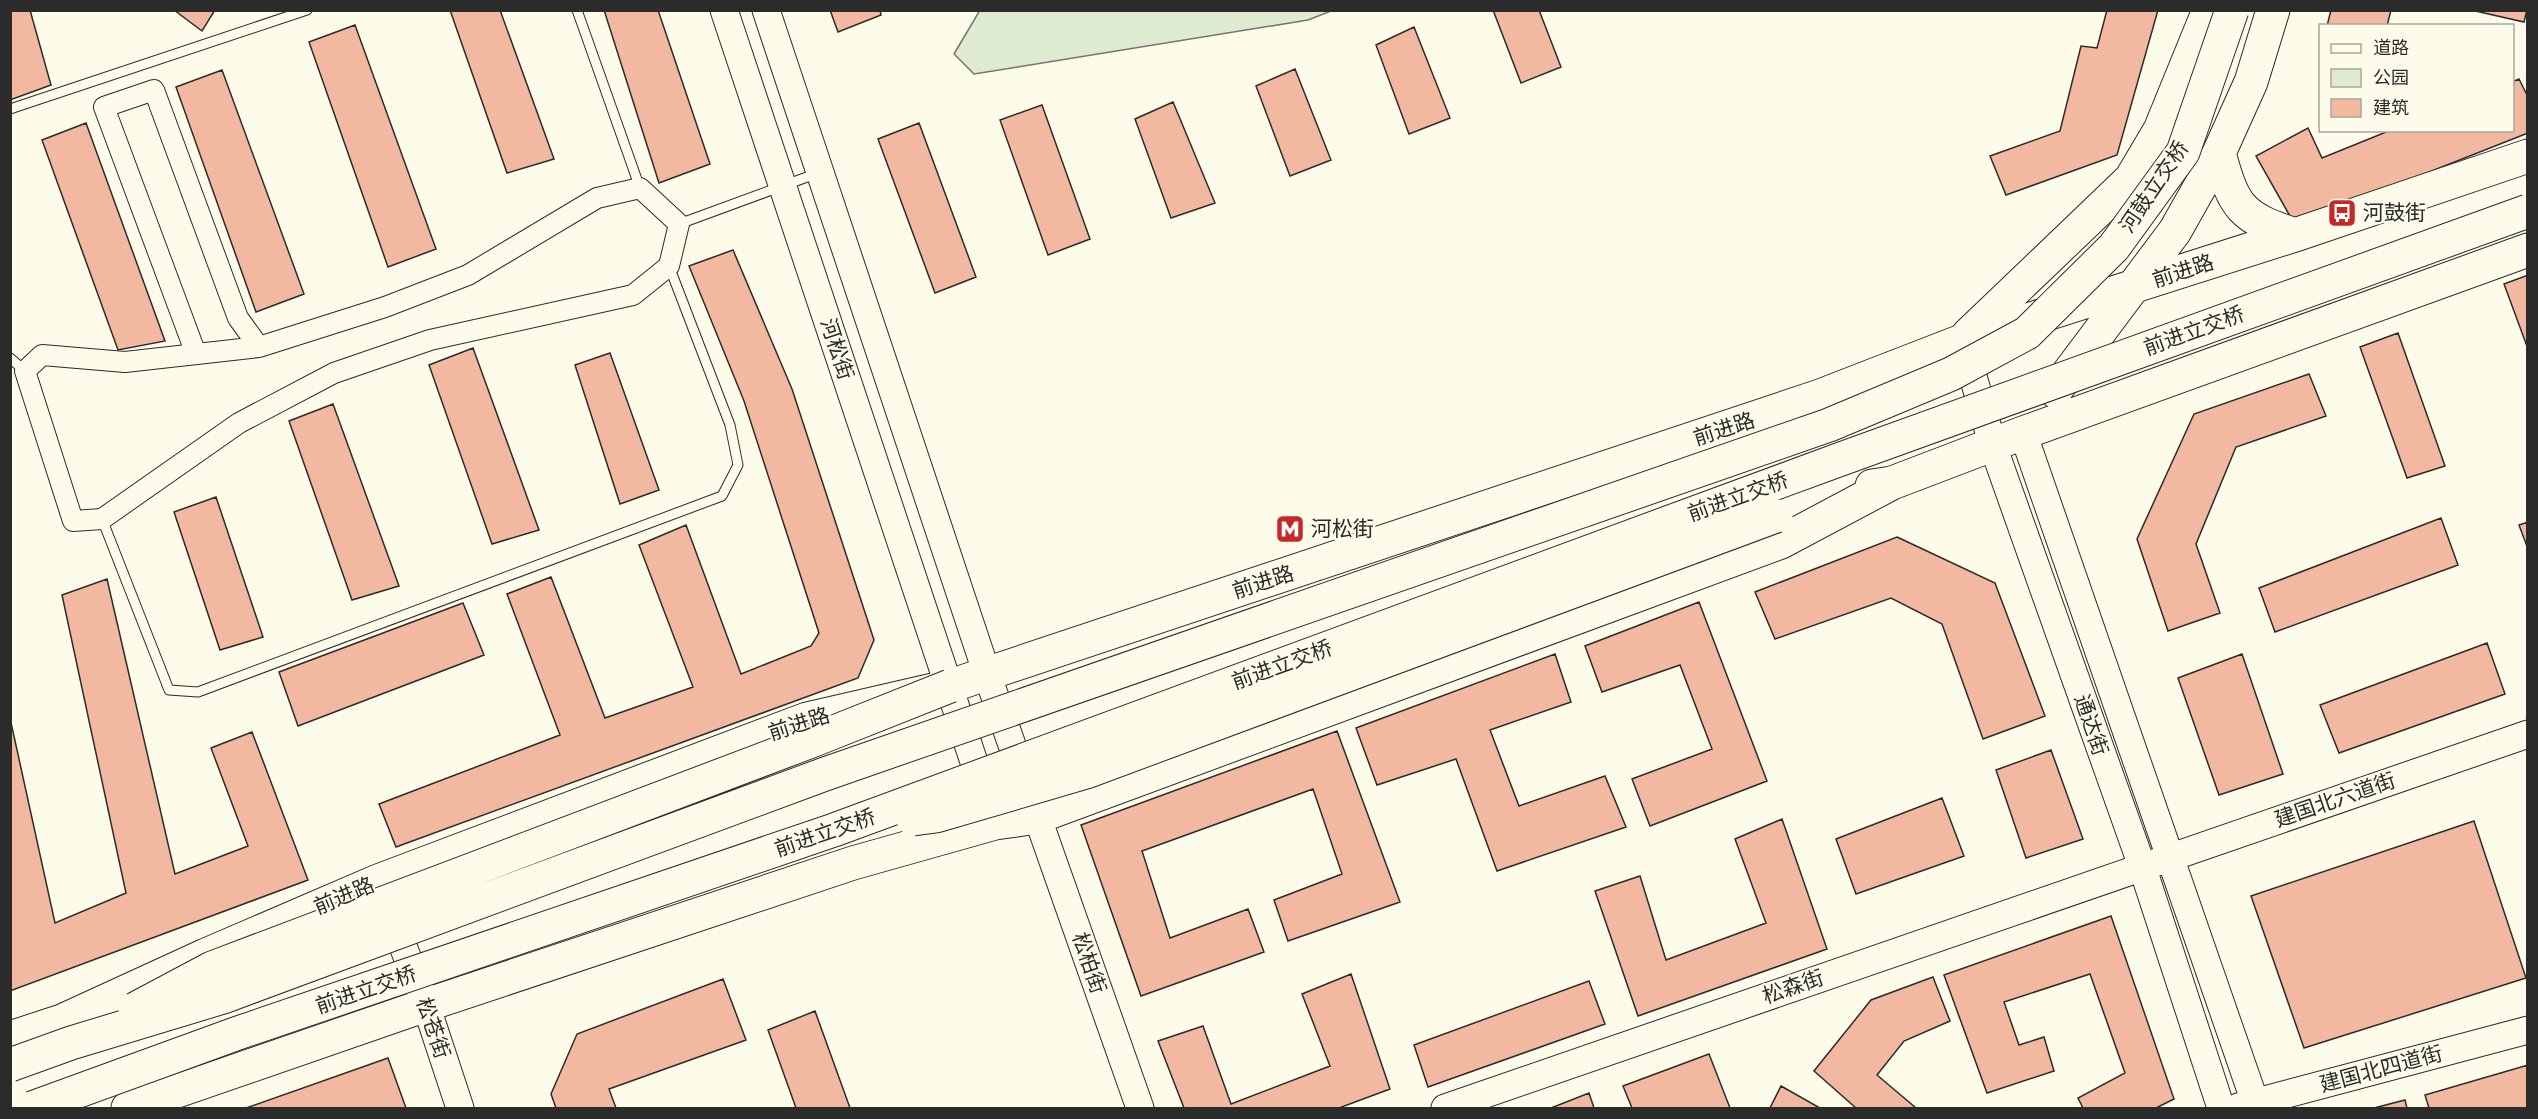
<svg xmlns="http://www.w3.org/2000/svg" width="2538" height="1119" font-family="Rubik,'Noto Sans SC',sans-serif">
<rect width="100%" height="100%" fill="#fdfbea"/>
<path fill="#deebd1" stroke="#74746e" stroke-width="1.5" d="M980,10h351v1l-23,9 -334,54 -20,-20z"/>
<path fill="#f2b8a0" stroke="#2b2b2b" stroke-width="1.5" d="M10,10h20l21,75 -41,15z
M174,10h41l-13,21z
M450,10h50l54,149 -47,14z
M604,10h54l52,154 -51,19z
M830,10h50l1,5 -43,17z
M1493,10h46l22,57 -40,16z
M2107,10h51l-41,145 -111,40 -16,-39 70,-25 21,-85 16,2z
M2331,10h60l-4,16h-60z
M2471,10h56l-3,12z
M355,25l81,224 -48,18 -79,-225z
M1414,27l36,91 -41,16 -33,-89z
M1295,69l36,91 -41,16 -34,-90z
M222,70l82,224 -48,18 -80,-225z
M2519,79l9,18v36l-233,92 -39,-69 52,-28 14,30 69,-28h121v-48z
M1173,102l42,101 -44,15 -36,-99z
M1042,105l48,134 -42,16 -48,-135z
M86,123l79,218 -47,9 -76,-210z
M919,123l57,154 -41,16 -57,-154z
M733,250l59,139 82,251 -16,38 -462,169 -17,-43 181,-69 -53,-141 44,-17 54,141 88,-31 -54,-142 47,-20 55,149 70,-28 8,-13 -75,-232 -55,-135z
M2528,275v74l-24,-65z
M2398,333l47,133 -38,12 -47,-131z
M473,348l66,182 -47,14 -63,-179z
M610,353l49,137 -39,14 -45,-139z
M2309,374l17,42 -90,31 -40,97 24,69 -52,18 -31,-92 57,-125z
M333,404l66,182 -47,14 -63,-179z
M216,497l47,140 -43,13 -46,-138z
M2441,518l17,47 -183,67 -16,-44z
M2528,522v27l-9,-24z
M1897,537l98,46 50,133 -62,23 -41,-115 -51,-26 -116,41 -20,-47z
M107,579l68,295 73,-28 -37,-98 41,-16 56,148 -298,111v-273l45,205 71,-30 -64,-298z
M1699,602l68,179 -117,45 -18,-47 80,-30 -32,-84 -78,27 -17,-46z
M463,603l21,52 -186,71 -19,-54z
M2487,643l18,51 -166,59 -19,-48z
M1555,654l16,48 -81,28 29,76 86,-30 21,51 -129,44 -41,-112 -79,26 -21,-57z
M2242,654l41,120 -64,21 -41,-117z
M1337,731l63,171 -112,39 -14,-41 68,-26 -29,-85 -171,62 28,87 78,-29 16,43 -123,44 -60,-171z
M2051,750l32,89 -57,19 -30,-88z
M1942,798l22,58 -108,38 -20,-55z
M1782,819l45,130 -189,67 -43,-125 45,-15 26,84 100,-37 -31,-84z
M2474,821l52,157 -222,70 -53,-152z
M2111,916l63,183 -18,9h-73l-5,-10 47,-25 -35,-99 -86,28 15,43 25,-8 10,34 -67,22 -43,-118z
M1351,974l39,115 -51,19h-155l-26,-67 45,-15 28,78 99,-38 -28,-72z
M1933,977l17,44 -46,20 -27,34 39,33h-60l-42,-37 57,-71z
M723,979l23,61 -137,49 7,19h-60l-5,-14 26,-60z
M1589,981l16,43 -177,63 -14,-42z
M815,1011l35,97h-54l-28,-78z
M1709,1054l21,54h-98l-9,-22z
M388,1058l18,50h-160z
M2528,1065v43h-99l-4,-13z
M1781,1086l39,22h-50z
M1589,1093l5,15h-43z
M2405,1100l2,8h-33z"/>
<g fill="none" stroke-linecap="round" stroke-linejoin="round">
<g stroke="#2b2b2b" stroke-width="11">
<path id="lane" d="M577,10l63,178
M10,109l297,-99
M679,224l139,-51
M10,358l15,13
M102,519l67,171 29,2 524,-196 16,-31 -8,-40 -61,-159"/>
</g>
<g stroke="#2b2b2b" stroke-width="22">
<path id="street" d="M640,188l39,36 -10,42 -36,29 -203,45 -96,33 -95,50 -137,96 -29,2 -48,-150 17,-16 83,7 134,-15 126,-40 83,-32 129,-77z
M196,354l-92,-247 50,-17 84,228 21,29"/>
</g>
<g stroke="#2b2b2b" stroke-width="29">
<path id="secondary" d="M724,10l261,785
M766,10l221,664 153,434
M1964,345l29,101 149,420 79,242
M2023,433l234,675
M390,913l36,92 34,103
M2238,1107l290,-77
M1445,1108l1083,-374"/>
</g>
<g stroke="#2b2b2b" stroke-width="35">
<path id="highway" d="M2219,153c15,55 22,64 76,82
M1968,335l163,-156 29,-49 49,-120
M2055,391l120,-160 44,-78 32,-71 22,-72
M1872,486l20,-3 131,-50 505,-183
M10,1038l52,-17 144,-66 172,-74 429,-162 143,-33 870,-290 142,-55 333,-106 233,-79
M128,1108l298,-103 427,-142 142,-40 42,-6 744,-275 111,-59"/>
</g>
<use href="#lane" stroke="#fdfbea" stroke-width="9"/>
<use href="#street" stroke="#fdfbea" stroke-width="20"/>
<use href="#secondary" stroke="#fdfbea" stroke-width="27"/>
<use href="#highway" stroke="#fdfbea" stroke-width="33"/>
<g stroke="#2b2b2b" stroke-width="35" stroke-linecap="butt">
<path id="highway-bridge" d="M913,819l23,-3 150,-44 690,-256
M135,1009l77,-41 602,-228 136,-54
M10,1065l61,-22 152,-46 602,-223 1004,-349 122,-51 76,-41 87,-86 69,-95 49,-142
M32,1108l206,-75 596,-203 1007,-371 687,-248"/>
</g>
<use href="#highway-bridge" stroke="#fdfbea" stroke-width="33"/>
</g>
<defs>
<g id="bus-square" transform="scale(1.5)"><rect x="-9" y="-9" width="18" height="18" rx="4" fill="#c62828" stroke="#fdfbea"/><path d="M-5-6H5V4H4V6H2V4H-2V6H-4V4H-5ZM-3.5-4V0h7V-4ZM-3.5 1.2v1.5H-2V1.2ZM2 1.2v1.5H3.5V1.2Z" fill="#fff"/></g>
<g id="metro-square" transform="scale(1.5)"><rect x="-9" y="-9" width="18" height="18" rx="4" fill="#c62828" stroke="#fdfbea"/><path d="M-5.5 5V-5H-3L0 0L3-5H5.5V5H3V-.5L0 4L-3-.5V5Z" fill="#fff"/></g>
</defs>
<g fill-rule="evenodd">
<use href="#bus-square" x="2342" y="213"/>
<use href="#metro-square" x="1290" y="529"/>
</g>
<g text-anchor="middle" stroke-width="4.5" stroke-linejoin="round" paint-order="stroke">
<g font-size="21" fill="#2b2b2b" stroke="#fdfbea">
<text transform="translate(2154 187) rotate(-56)" y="7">河鼓立交桥</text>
<text transform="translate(2183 271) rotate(-18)" y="7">前进路</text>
<text transform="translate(2194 331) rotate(-20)" y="7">前进立交桥</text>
<text transform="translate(837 349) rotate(72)" y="7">河松街</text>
<text transform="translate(1724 429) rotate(-18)" y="7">前进路</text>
<text transform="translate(1738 497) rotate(-20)" y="7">前进立交桥</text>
<text transform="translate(1263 582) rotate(-18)" y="7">前进路</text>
<text transform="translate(1282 665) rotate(-20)" y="7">前进立交桥</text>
<text transform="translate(799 724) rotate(-18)" y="7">前进路</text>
<text transform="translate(2091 725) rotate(71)" y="7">通达街</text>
<text transform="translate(2335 800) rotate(-19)" y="7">建国北六道街</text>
<text transform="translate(825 833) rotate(-19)" y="7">前进立交桥</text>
<text transform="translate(344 896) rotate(-23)" y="7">前进路</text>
<text transform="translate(1089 963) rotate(71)" y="7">松柏街</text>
<text transform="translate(1793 987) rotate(-19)" y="7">松森街</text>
<text transform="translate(366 990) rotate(-19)" y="7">前进立交桥</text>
<text transform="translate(433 1028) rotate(71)" y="7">松苍街</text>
<text transform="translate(2381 1069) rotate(-15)" y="7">建国北四道街</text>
</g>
<g font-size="21" fill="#2b2b2b" stroke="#fdfbea" text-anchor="start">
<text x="2363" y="220">河鼓街</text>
<text x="1311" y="536">河松街</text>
</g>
</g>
<rect width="2538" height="1119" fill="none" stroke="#2b2b2b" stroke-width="24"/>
<rect x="2319" y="24" width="195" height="108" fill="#fdfbea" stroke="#a9a89e" stroke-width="1.5"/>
<rect x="2331" y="44" width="30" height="9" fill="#fdfbea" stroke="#a9a89e" stroke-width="1.5"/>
<text x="2373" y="54" font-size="18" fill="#2b2b2b">道路</text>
<rect x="2331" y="69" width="30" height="18" fill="#deebd1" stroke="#a9a89e" stroke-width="1.5"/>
<text x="2373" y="84" font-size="18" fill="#2b2b2b">公园</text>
<rect x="2331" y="99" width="30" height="18" fill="#f2b8a0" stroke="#a9a89e" stroke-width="1.5"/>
<text x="2373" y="114" font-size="18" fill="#2b2b2b">建筑</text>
</svg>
